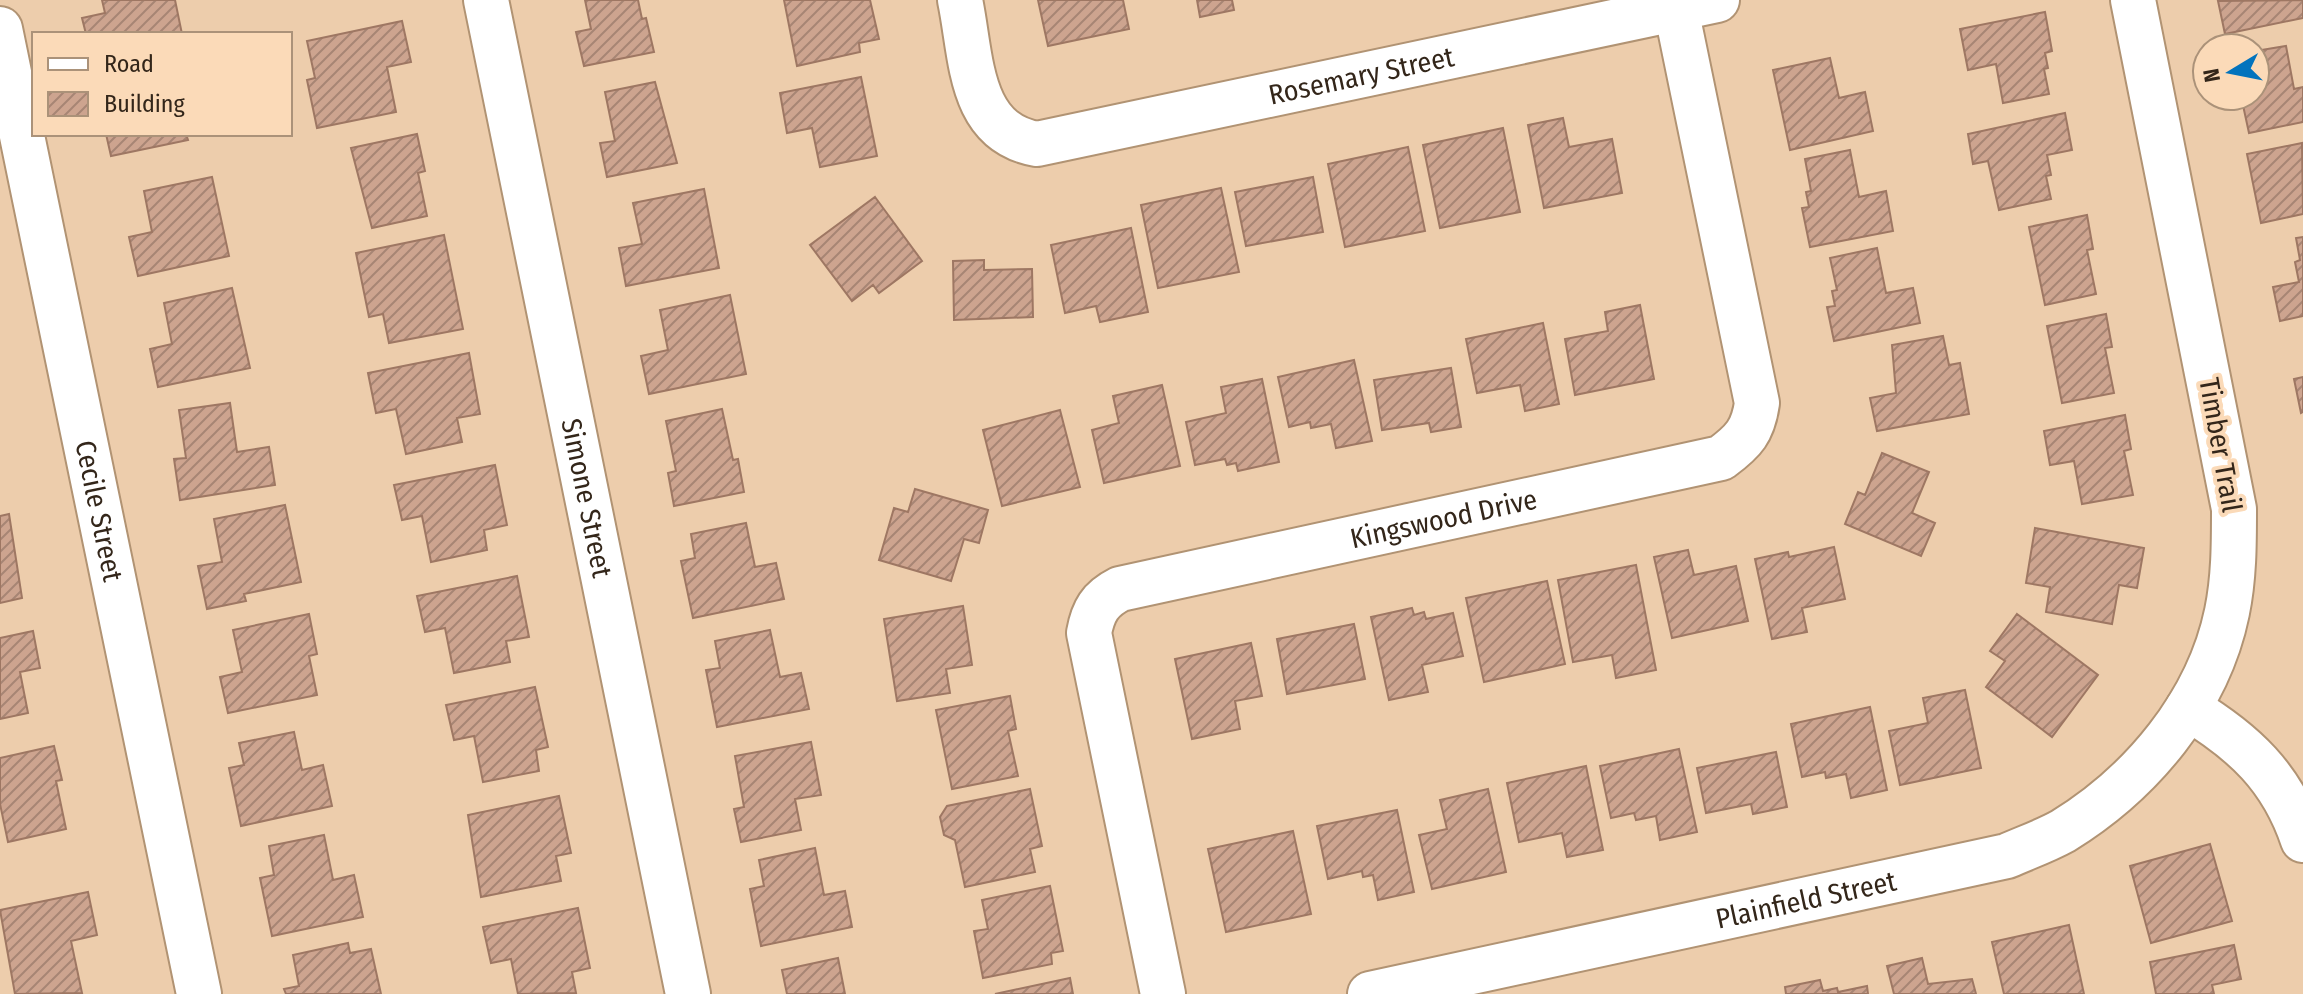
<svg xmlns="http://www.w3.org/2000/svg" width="2303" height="994" font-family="'Fira Sans Condensed',sans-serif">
<defs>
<pattern id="building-hatch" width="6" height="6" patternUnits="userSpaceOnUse" patternTransform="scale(2)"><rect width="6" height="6" fill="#cda48f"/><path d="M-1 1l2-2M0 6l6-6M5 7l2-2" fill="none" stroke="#a78574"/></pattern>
</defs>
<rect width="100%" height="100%" fill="#edcdac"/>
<path fill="url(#building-hatch)" stroke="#9e7763" stroke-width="2" d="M102,0h73l7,34h-96l-4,-16 23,-5z
M585,0h53l4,19 4,-1 8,34 -70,14 -8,-34 15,-3z
M784,0h86l9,39 -20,4 1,9 -63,14z
M1038,0h85l6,29 -81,17z
M1197,0h35l2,10 -34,7z
M2303,0v18l-78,16 -7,-33z
M2045,12l7,39 -7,2 3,15 -4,1 5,25 -46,9 -7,-39 -28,6 -8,-41z
M402,21l9,41 -24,5 9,45 -79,16 -10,-48 8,-2 -8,-37z
M2286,46l8,43 9,-2v35l-54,11 -8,-37h14v-45z
M1830,58l9,40 26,-6 8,39 -83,19 -17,-80z
M861,77l16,79 -57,11 -8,-39 -25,5 -7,-40z
M655,82l22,81 -70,14 -7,-34 15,-2 -10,-49z
M2065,113l7,37 -25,5 4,20 -5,1 5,23 -52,11 -11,-49 -15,3 -5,-30z
M1563,118l6,29 43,-8 10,54 -78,15 -16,-83z
M1503,128l17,84 -80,16 -17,-83z
M106,134h80l2,6 -77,16z
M417,134l8,37 -7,2 9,43 -55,12 -21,-80z
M2302,143l1,71 -42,9 -14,-69z
M1408,147l17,84 -80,16 -17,-83z
M1850,150l9,47 27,-6 7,40 -83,16 -8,-39 7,-1 -3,-15 5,-1 -6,-32z
M212,177l17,79 -91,20 -9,-39 23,-5 -8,-41z
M1313,177l10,55 -77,14 -11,-54z
M1221,188l18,84 -81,16 -17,-83z
M704,189l15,79 -93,18 -7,-38 23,-4 -9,-41z
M875,197l47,64 -43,32 -6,-8 -21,16 -42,-56z
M2087,215l6,34 -6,1 9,44 -51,11 -16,-78z
M1131,228l17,84 -48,10 -4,-16 -31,7 -14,-68z
M444,235l19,94 -74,14 -6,-29 -14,3 -13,-64z
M2303,237v79l-23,5 -7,-34 26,-5 -4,-20 5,-2 -4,-22z
M1877,248l9,45 27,-5 7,35 -86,18 -7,-34 8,-1 -3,-15 5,-1 -7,-32z
M984,260v10l48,-1 1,48 -79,3 -1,-59z
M232,288l18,80 -92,19 -8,-38 22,-5 -8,-41z
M730,295l16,79 -97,20 -8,-38 27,-6 -8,-40z
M1640,305l14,74 -79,16 -10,-56 43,-8 -3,-19z
M2106,314l6,33 -7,1 9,45 -52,10 -15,-77z
M1543,323l16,81 -34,7 -5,-26 -43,8 -11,-54z
M1943,336l6,29 11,-2 9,51 -92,17 -7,-33 26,-5 -4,-48z
M469,353l11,61 -23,4 5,24 -56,12 -10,-45 -20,4 -8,-40z
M1354,360l18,81 -36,7 -5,-24 -20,4 -1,-6 -21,5 -11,-50z
M1451,368l10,59 -30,5 -2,-9 -47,7 -8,-50z
M2303,377v35l-2,1 -7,-34z
M1262,379l17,83 -41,9 -2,-8 -9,2 -2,-6 -30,6 -9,-43 40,-9 -5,-26z
M1162,385l18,81 -76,17 -12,-53 27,-7 -6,-27z
M230,403l7,49 32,-5 6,38 -95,15 -6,-41 12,-1 -7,-48z
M722,409l11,51 5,-1 6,33 -70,14 -6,-33 8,-2 -10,-50z
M1060,410l20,77 -78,19 -19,-76z
M2125,415l6,34 -7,2 9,44 -51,9 -8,-43 -24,4 -6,-34z
M1882,453l47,19 -17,41 23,10 -14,33 -76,-32 13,-32 7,3z
M495,465l12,60 -23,5 3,20 -56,12 -9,-46 -20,4 -8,-35z
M915,489l73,21 -9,33 -15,-4 -13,42 -72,-21 15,-52 14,4z
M285,505l16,77 -57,12 2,7 -39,8 -9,-43 24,-4 -8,-43z
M9,514l13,84 -22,5v-87z
M746,523l9,44 21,-4 8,36 -91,19 -12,-57 14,-3 -4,-24z
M2035,528l109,20 -7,40 -18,-3 -7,39 -66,-12 4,-25 -24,-4z
M1834,547l11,52 -43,9 5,24 -35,7 -17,-80 33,-7 1,5z
M1688,550l6,25 42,-9 12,55 -76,17 -18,-81z
M1636,565l20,105 -40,8 -4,-23 -39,7 -15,-82z
M517,576l12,61 -23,4 4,21 -56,11 -9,-45 -20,4 -8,-36z
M1547,581l18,83 -81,18 -18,-84z
M963,606l9,59 -26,4 4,24 -53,8 -13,-82z
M1412,608l2,7 10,-3 2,7 27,-6 10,43 -41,9 6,27 -39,8 -18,-83z
M309,614l8,40 -8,2 8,39 -89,18 -8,-36 22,-5 -9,-42z
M2017,614l81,61 -46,62 -66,-50 19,-26 -15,-10z
M1354,624l11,55 -78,15 -10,-55z
M770,630l10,47 21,-4 8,36 -92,18 -11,-57 14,-2 -5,-27z
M33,631l7,37 -20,4 8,41 -28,6v-81z
M1251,643l11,53 -27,5 5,28 -48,10 -17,-80z
M535,687l13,60 -12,3 3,21 -56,11 -9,-46 -20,4 -8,-35z
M1965,690l16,78 -81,17 -11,-54 39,-8 -5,-25z
M1010,696l6,33 -8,2 10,45 -66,13 -16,-79z
M1870,707l17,83 -36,8 -5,-24 -20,4 -1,-6 -23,5 -11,-53z
M294,732l8,38 21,-5 9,41 -91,20 -12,-58 15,-3 -5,-22z
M811,742l10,53 -26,4 6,31 -60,12 -7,-33 10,-2 -9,-51z
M54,746l8,34 -6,1 10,48 -58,13 -8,-38v-46z
M1679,749l18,83 -37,8 -4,-24 -20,4 -2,-7 -23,5 -11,-52z
M1776,752l11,55 -34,7 -2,-10 -45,9 -9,-45z
M1586,766l17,84 -36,7 -5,-24 -43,9 -12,-59z
M1030,789l12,57 -12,3 5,23 -70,15 -10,-47 -11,-5 -4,-18 7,-11z
M1488,789l18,83 -74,17 -13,-54 28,-6 -7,-29z
M559,796l12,57 -15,3 5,25 -80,16 -13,-82z
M1397,810l17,82 -36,8 -5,-25 -10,2 -1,-6 -34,8 -11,-53z
M1293,831l18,83 -85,18 -18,-83z
M324,835l9,45 21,-5 9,42 -91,19 -12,-58 14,-3 -5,-29z
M2210,844l22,77 -81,22 -21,-77z
M815,848l9,47 21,-4 7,36 -91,19 -11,-57 14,-3 -5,-26z
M1050,886l13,65 -12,2 1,11 -69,14 -9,-47 14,-2 -6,-29z
M88,892l9,43 -26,6 11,52 -67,1 -15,-84z
M578,908l12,60 -18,4 4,21 -58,1 -7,-35 -20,4 -8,-36z
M2069,925l15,69h-80l-12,-52z
M348,943l2,10 21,-4 10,45h-95l-2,-5 15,-3 -6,-31z
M2234,945l7,34 -29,6 2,9h-58l-6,-32z
M838,958l7,36h-58l-5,-24z
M1922,958l6,26 44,-5 4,15h-82l-7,-28z
M1070,978l3,16h-78z
M1820,980l3,11 14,-3 1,4 29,-6 1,8h-82l-1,-7z"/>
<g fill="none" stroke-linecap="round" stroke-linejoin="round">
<g stroke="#b19373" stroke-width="48">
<g id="minor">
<path id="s1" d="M486,0l202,994"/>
<path id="s2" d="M960,0c12,57 8,132 77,144l680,-144"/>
<path id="s3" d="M0,29l199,965"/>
<path d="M2188,708c56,34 94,69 115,132"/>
<path id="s4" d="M1163,994l-74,-361c4,-22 11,-34 31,-44l601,-131c23,-17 32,-27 36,-55l-81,-394"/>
<path id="s5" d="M1370,994l637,-138c18,-8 38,-15 56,-25 78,-48 145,-127 164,-219 7,-34 7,-68 7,-103l-101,-509"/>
</g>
</g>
<use href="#minor" stroke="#fff" stroke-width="44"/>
</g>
<g text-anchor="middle" stroke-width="8" stroke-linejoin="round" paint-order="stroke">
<g font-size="28" fill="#33261a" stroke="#fbdab8">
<text dy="10" stroke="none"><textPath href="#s2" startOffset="508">Rosemary Street</textPath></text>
<text transform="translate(2221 445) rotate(80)" y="10">Timber Trail</text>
<text dy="10" stroke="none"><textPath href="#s1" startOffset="508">Simone Street</textPath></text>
<text dy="10" stroke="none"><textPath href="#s3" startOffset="492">Cecile Street</textPath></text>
<text dy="10" stroke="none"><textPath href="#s4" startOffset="756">Kingswood Drive</textPath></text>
<text dy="10" stroke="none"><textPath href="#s5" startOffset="446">Plainfield Street</textPath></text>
</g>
</g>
<rect x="32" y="32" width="260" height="104" fill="#fbdab8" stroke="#ab9279" stroke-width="2"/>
<rect x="48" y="58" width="40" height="12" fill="#ffffff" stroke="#ab9279" stroke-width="2"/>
<text x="104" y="72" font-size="24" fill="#33261a">Road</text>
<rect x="48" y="92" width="40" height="24" fill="url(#building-hatch)" stroke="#ab9279" stroke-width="2"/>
<text x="104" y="112" font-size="24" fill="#33261a">Building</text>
<g transform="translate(2231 72) rotate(260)"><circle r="38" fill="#fbdab8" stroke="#ab9279" stroke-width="2"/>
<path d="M0-6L14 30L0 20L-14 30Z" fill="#0273bd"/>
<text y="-12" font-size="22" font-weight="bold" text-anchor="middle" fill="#33261a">N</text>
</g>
</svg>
